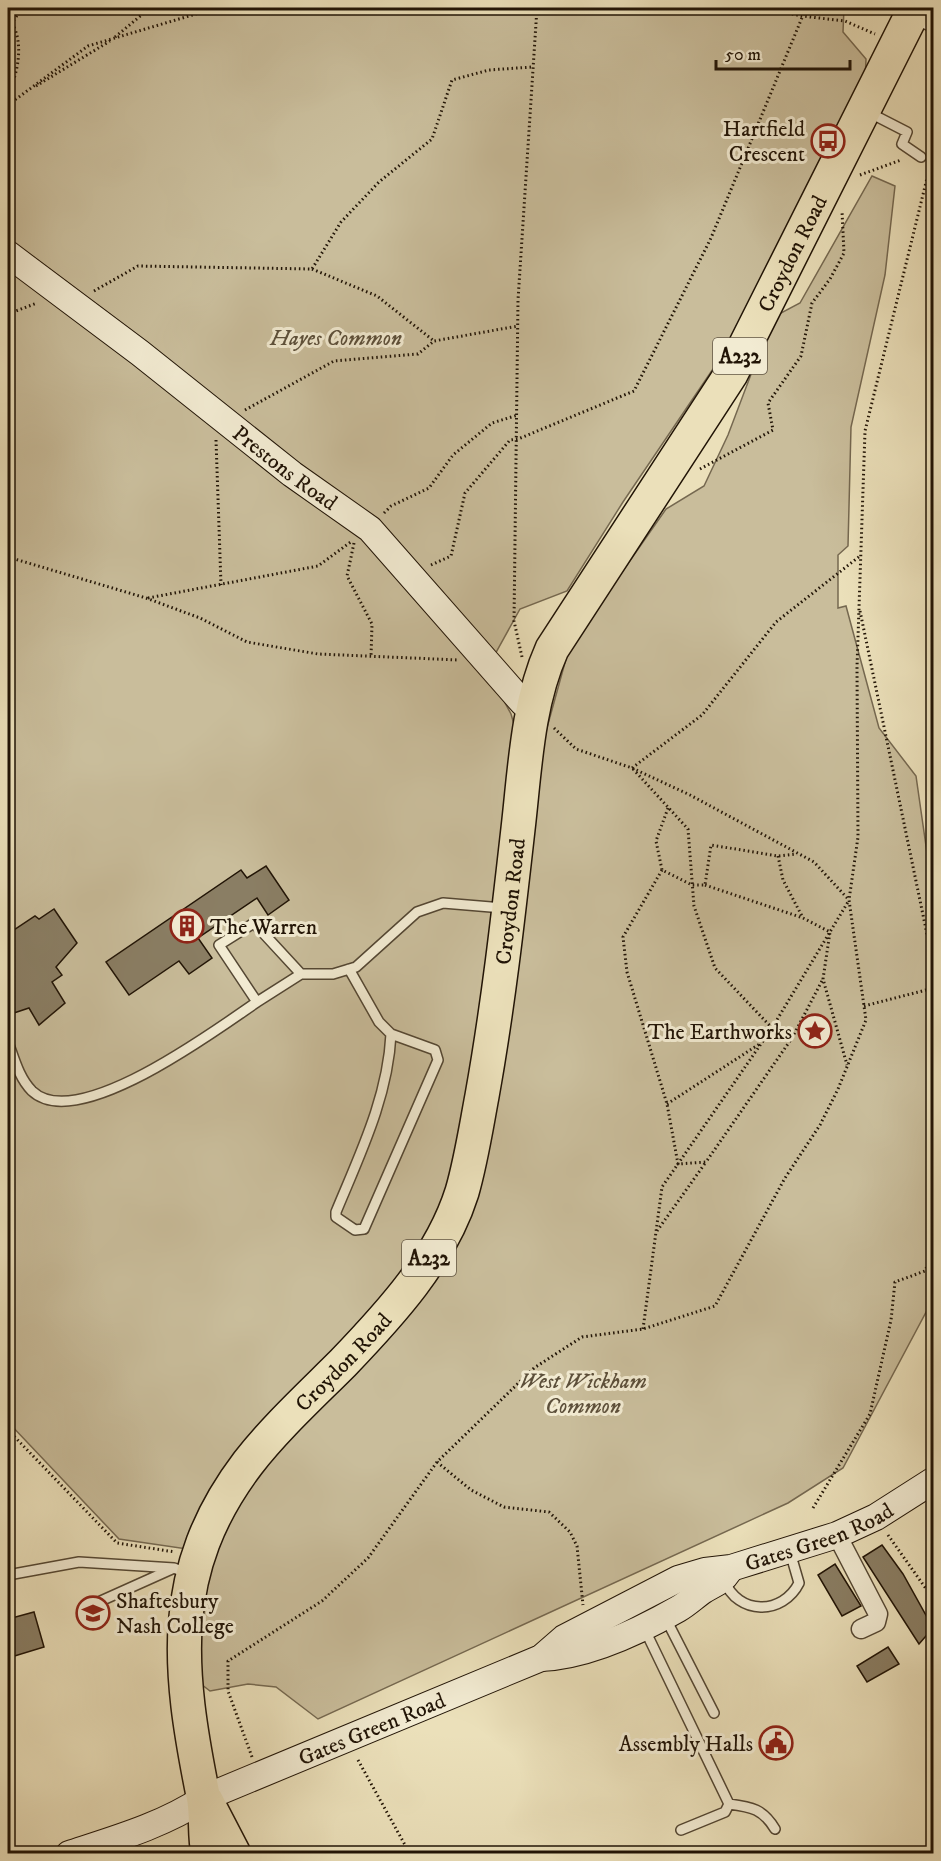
<svg xmlns="http://www.w3.org/2000/svg" width="941" height="1861" font-family="'IM FELL DW Pica',serif">
<rect width="100%" height="100%" fill="#ebe0ba"/>
<filter id="stains"><feTurbulence type="fractalNoise" baseFrequency=".00333" numOctaves="4"/><feColorMatrix values="0 0 0 0 .2 0 0 0 0 .09 0 0 0 0 .02 0 0 0 .5 -.17"/></filter>
<radialGradient id="worn" r=".72"><stop offset=".6" stop-color="#630" stop-opacity="0"/><stop offset="1" stop-color="#630" stop-opacity=".3"/></radialGradient>
<path fill="#c9bd9b" stroke="#756850" stroke-width="1.5" d="M8,8h836l-1,24 23,27 -1,23 -129,253 -113,167 -56,89 -47,18 -37,67 14,12 14,26 7,24 -11,111 -55,346 -62,108 -203,246 -68,-10 -111,-117z
M872,176l23,10 -10,89 -34,152 -3,119 -10,9v53l8,-2 33,122 37,48 18,126 -1,397 -90,169 -55,35 -470,216 -42,-32 -28,-3 -38,7 -13,-10 4,-128 41,-73 165,-163 36,-63 83,-367 19,-152 24,-87 97,-139 38,-23 24,-51 33,-87 18,-34 21,-11z"/>
<path fill="#8a7e64" stroke="#211406" stroke-width="1.5" d="M266,866l23,34 -21,15 -11,-17 -59,40 14,20 -23,16 -10,-13 -50,34 -23,-33 135,-92 6,8z
M54,909l23,34 -21,24 6,8 -10,7 13,21 -26,22 -10,-17 -21,7v-81l27,-18 4,3z
M882,1545l21,29 30,54 -14,16 -56,-87z
M835,1564l26,42 -19,10 -24,-41z
M34,1612l10,35 -36,11v-39z
M888,1647l11,17 -32,18 -10,-16z"/>
<g fill="none" stroke-linecap="round" stroke-linejoin="round">
<g stroke="#544733" stroke-width="12">
<path id="lane" d="M868,112l39,20 -5,12 19,13
M349,969l30,53 12,12 44,16 3,10 -74,169 -9,1 -19,-13v-5c24,-58 52,-115 55,-178
M301,974l-44,28 -38,-57 35,-22 47,51h32l23,-7 61,-55 26,-9 60,5
M8,1042c6,16 11,36 24,49 45,43 185,-62 225,-89
M8,1575l71,-13 95,6 15,6
M724,1580c14,36 59,35 75,3l-9,-31
M94,1604l78,-35
M666,1619l48,94
M644,1628l85,176 -4,8 -44,18
M729,1804c23,3 34,5 46,25"/>
</g>
<g stroke="#544733" stroke-width="21">
<path id="street" d="M912,13l22,10
M837,1535l41,79 -2,8 -15,7"/>
</g>
<g stroke="#211406" stroke-width="28">
<g id="secondary">
<path id="s1" d="M8,254l132,99 152,121 78,55 153,174 11,6"/>
<path d="M541,1658c46,-2 97,-26 137,-49 9,-5 17,-13 26,-19 10,-6 18,-8 25,-19"/>
<path id="s2" d="M69,1854c46,-15 95,-29 135,-56l337,-140 23,-20 114,-59 27,-8 26,-3 106,-33 39,-18 58,-37"/>
</g>
</g>
<g stroke="#211406" stroke-width="36">
<g id="highway">
<path d="M207,1802l27,52"/>
<path id="s3" d="M208,1854c-4,-20 -1,-40 -5,-59 -25,-125 -37,-224 45,-332 28,-36 63,-68 95,-100 47,-49 98,-104 119,-171 9,-31 14,-64 20,-96 16,-89 26,-178 36,-267 7,-60 9,-124 34,-180l179,-275 184,-366"/>
</g>
</g>
<path stroke="#211406" stroke-width="3" stroke-dasharray="1.5 3" stroke-linecap="butt" d="M761,8l41,8 43,5 30,13
M115,37l35,-29
M36,86l74,-45
M8,94c10,-21 16,-50 4,-71l10,-15
M8,105l80,-59 128,-38
M860,175l41,-15
M312,269l65,27 57,45
M94,291l44,-25 174,3 29,-47 38,-40 53,-43 20,-59 37,-10 43,-3
M8,314l29,-11
M245,410l89,-49 84,-7 16,-13 84,-15
M216,440l5,145
M700,469l73,-39 -5,-27 33,-47 11,-53 18,-24 14,-26 -2,-42
M384,513l7,-7 38,-18 24,-33 39,-32 26,-8
M354,543l-7,33 25,48 -1,33
M8,557l138,41 54,20 47,24 71,12 141,6
M431,565l20,-9 14,-63 45,-53 8,-1 116,-48 77,-153 95,-230
M148,598l170,-32 34,-25
M860,611l74,357
M522,657l-8,-36 4,-321 19,-292
M554,728l22,21 56,19 58,27 124,67 35,38
M632,768l70,-53 74,-93 84,-66
M633,769l55,60 6,77 21,62 57,60
M668,808l-12,33 6,29 30,15h13l6,-40 67,11 19,-2
M778,856l5,24 20,38 27,14 -7,47 24,86
M662,870l-39,67 4,35 40,132 11,60 28,-2 86,-124 31,-59
M705,885l98,33
M864,1006l70,-18
M667,1104l94,-61
M657,1231l49,-69
M643,1329l19,-142 110,-159 76,-126
M8,1430l109,113 58,9
M437,1462l34,28 33,17 45,5 21,20 7,14 6,59
M813,1508l57,-94 21,-94 4,-38 30,-11 9,-21
M888,1535l46,65
M252,1757l-24,-66v-30l94,-60 46,-43 69,-96 97,-94 48,-31 61,-8 72,-23 70,-128 35,-53 18,-36 28,-69 -17,-120 9,-63 -1,-170 8,-236 65,-265
M358,1760l52,94"/>
<use href="#lane" stroke="#f2ebd2" stroke-width="9"/>
<use href="#street" stroke="#f2ebd2" stroke-width="18"/>
<use href="#secondary" stroke="#f2ebd2" stroke-width="26"/>
<use href="#highway" stroke="#ebe0ba" stroke-width="33"/>
</g>
<defs>
<g id="bus-ring" transform="scale(1.725)"><circle r="9.5" fill="#f2ebd2" stroke="#8f2418" stroke-width="1.5"/><path d="M-5-6H5V4H4V6H2V4H-2V6H-4V4H-5ZM-3.5-4V0h7V-4ZM-3.5 1.2v1.5H-2V1.2ZM2 1.2v1.5H3.5V1.2Z" fill="#8f2418"/></g>
<g id="building-ring" transform="scale(1.725)"><circle r="9.5" fill="#f2ebd2" stroke="#8f2418" stroke-width="1.5"/><path d="M-4-6H4V6H1V3H-1V6H-4ZM-2.5-4.3h1.7v1.8h-1.7ZM.8-4.3h1.7v1.8H.8ZM-2.5-1h1.7V.8h-1.7ZM.8-1h1.7V.8H.8Z" fill="#8f2418"/></g>
<g id="sight-ring" transform="scale(1.725)"><circle r="9.5" fill="#f2ebd2" stroke="#8f2418" stroke-width="1.5"/><path d="M0-6L1.8-2.2L6-1.7L2.9 1.2L3.7 5.4L0 3.3L-3.7 5.4L-2.9 1.2L-6-1.7L-1.8-2.2Z" fill="#8f2418"/></g>
<g id="university-ring" transform="scale(1.725)"><circle r="9.5" fill="#f2ebd2" stroke="#8f2418" stroke-width="1.5"/><path d="M0-5L7-2L0 1L-7-2ZM-4 1L0 2.5L4 1V4Q0 6-4 4Z" fill="#8f2418"/></g>
<g id="civic-ring" transform="scale(1.725)"><circle r="9.5" fill="#f2ebd2" stroke="#8f2418" stroke-width="1.5"/><path d="M-.6-6.5H3V-4.5H.6V-3L4-1V1h2V6H-6V1h2V-1L-.6-3ZM-1.2 2.5V6h2.4V2.5Z" fill="#8f2418"/></g>
</defs>
<g fill-rule="evenodd">
<use href="#bus-ring" x="828" y="141"/>
<use href="#building-ring" x="187" y="926"/>
<use href="#sight-ring" x="815" y="1031"/>
<use href="#university-ring" x="93" y="1613"/>
<use href="#civic-ring" x="776" y="1743"/>
</g>
<g text-anchor="middle" stroke-width="6" stroke-linejoin="round" paint-order="stroke">
<g fill="#f2ebd2" stroke="#605443" stroke-width="1.5">
<rect x="713" y="338" width="54" height="36" rx="4.5"/>
<rect x="402" y="1240" width="54" height="36" rx="4.5"/>
</g>
<g font-size="21" font-weight="bold" fill="#211406">
<text x="740" y="363">A232</text>
<text x="429" y="1265">A232</text>
</g>
<g font-size="22" fill="#211406" stroke="#f2ebd2" text-anchor="end">
<text x="805" y="136">Hartfield<tspan x="805" dy="25">Crescent</tspan></text>
<text x="210" y="934" text-anchor="start">The Warren</text>
<text x="792" y="1039">The Earthworks</text>
<text x="116" y="1608" text-anchor="start">Shaftesbury<tspan x="116" dy="25">Nash College</tspan></text>
<text x="753" y="1751">Assembly Halls</text>
</g>
<g font-size="22" fill="#211406" stroke="#f2ebd2">
<text dy="8" stroke="none"><textPath href="#s3" startOffset="1770">Croydon Road</textPath></text>
<text dy="8" stroke="none"><textPath href="#s1" startOffset="350">Prestons Road</textPath></text>
<text dy="8" stroke="none"><textPath href="#s3" startOffset="1050">Croydon Road</textPath></text>
<text dy="8" stroke="none"><textPath href="#s3" startOffset="546">Croydon Road</textPath></text>
<text dy="8" stroke="none"><textPath href="#s2" startOffset="818">Gates Green Road</textPath></text>
<text dy="8" stroke="none"><textPath href="#s2" startOffset="328">Gates Green Road</textPath></text>
</g>
<g font-size="22" font-style="italic" fill="#5c4f3a" stroke="#f2ebd2">
<text x="336" y="345">Hayes Common</text>
<text x="583" y="1388">West Wickham<tspan x="583" dy="25">Common</tspan></text>
</g>
</g>
<rect width="941" height="1861" fill="none" stroke="#ebe0ba" stroke-width="30"/>
<rect x="9" y="9" width="923" height="1843" fill="none" stroke="#211406" stroke-width="3"/>
<rect x="15" y="15" width="911" height="1831" fill="none" stroke="#211406" stroke-width="1.5"/>
<path d="M716 60v9h134v-9" fill="none" stroke="#211406" stroke-width="3"/>
<text x="725" y="60" font-size="18" fill="#211406" stroke="#f2ebd2" stroke-width="4.5" paint-order="stroke">50 m</text>
<rect width="100%" height="100%" filter="url(#stains)"/>
<rect width="100%" height="100%" fill="url(#worn)"/>
</svg>
